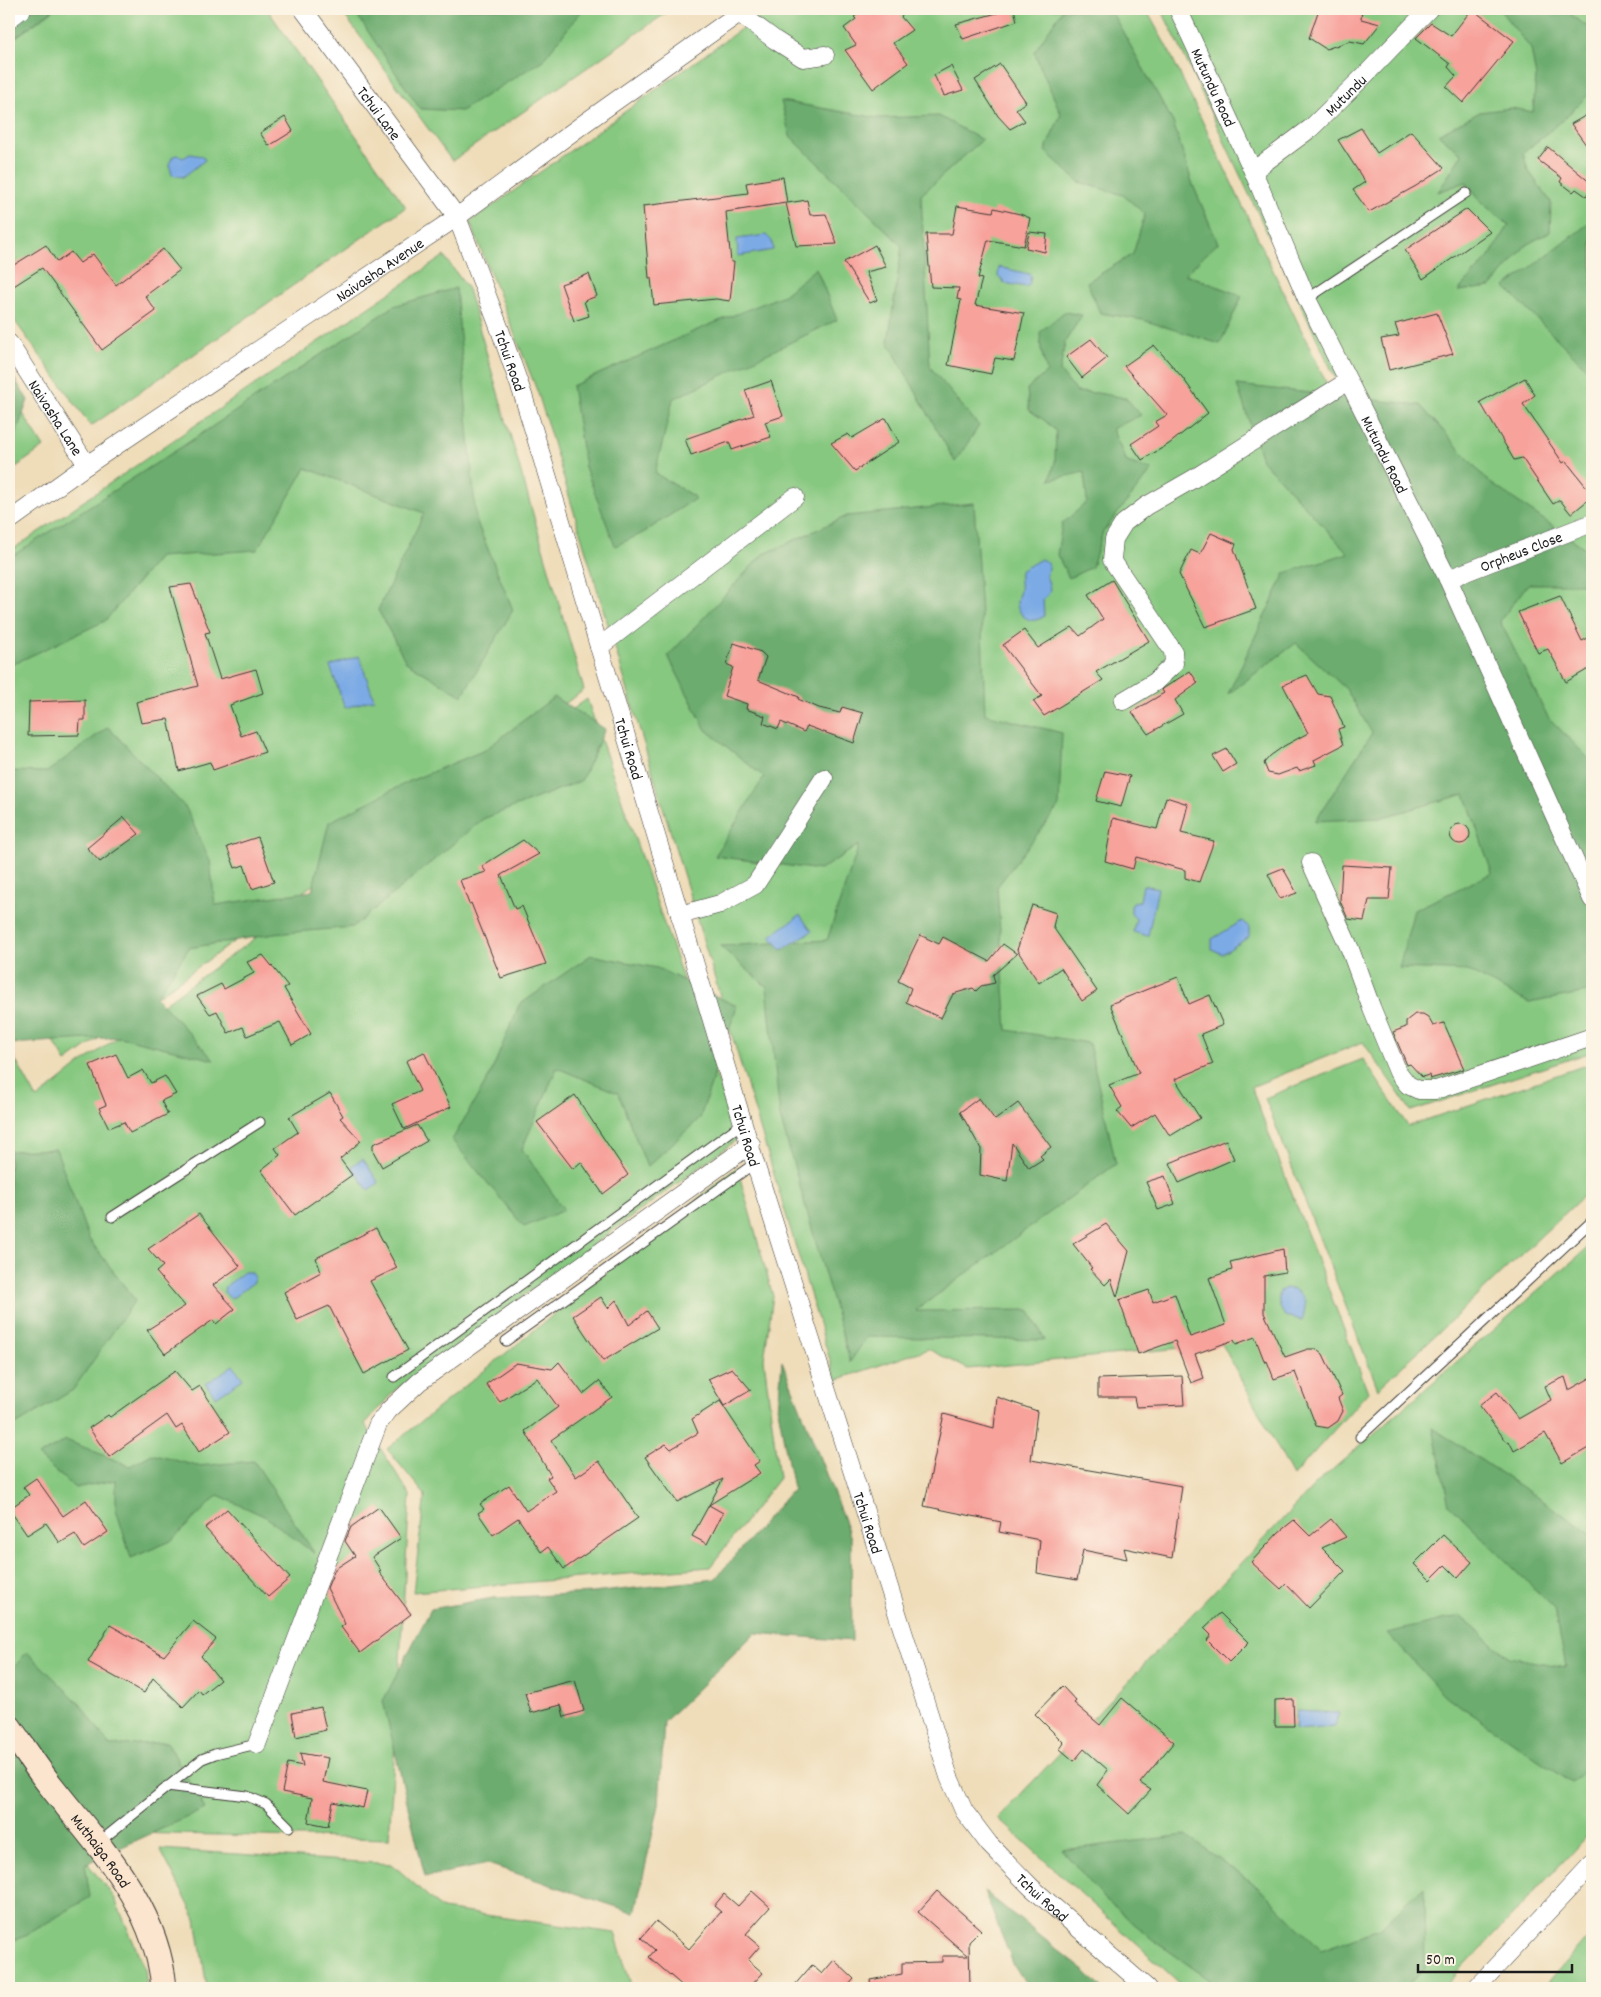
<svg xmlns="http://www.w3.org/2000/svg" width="1601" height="1997" font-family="Dekko,sans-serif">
<rect width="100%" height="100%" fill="#fcf5e5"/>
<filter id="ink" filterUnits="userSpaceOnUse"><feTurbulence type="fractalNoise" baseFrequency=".02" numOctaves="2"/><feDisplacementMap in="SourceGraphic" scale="10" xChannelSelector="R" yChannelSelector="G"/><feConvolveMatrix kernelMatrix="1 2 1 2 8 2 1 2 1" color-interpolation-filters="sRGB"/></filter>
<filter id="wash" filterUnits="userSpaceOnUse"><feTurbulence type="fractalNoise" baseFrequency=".0096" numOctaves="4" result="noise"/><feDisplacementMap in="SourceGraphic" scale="20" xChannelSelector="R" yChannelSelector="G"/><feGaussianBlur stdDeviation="1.12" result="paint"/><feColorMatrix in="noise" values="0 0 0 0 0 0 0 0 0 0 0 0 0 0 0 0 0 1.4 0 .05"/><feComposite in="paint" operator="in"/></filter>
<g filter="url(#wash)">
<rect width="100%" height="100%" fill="#efddba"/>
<path fill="#86c880" stroke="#51724e" d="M55,9h212l139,198 -315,219 -82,-113v-271z
M340,9h332l-220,152z
M769,9h377l24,44 422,890v109l-181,59 -48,-69 -112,45 117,305 -75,84 -71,-132 -254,25 -40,-20 -92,31 -298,-987 -68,-171z
M1161,9h431v916l-412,-878z
M444,256l24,33 116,401 -518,372 -57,-95v-415z
M9,391l35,56 -35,25z
M587,699l151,440 -343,251 -30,34 45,71 -21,344 -259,-6 -121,-126v-659l28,51 42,-34z
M1363,1059l45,67 184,-63v125l-214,201 -113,-291z
M737,1167l36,129 -9,63 15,119 -69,89 -297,25 12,-97 -38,-46z
M1592,1244v587l-148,157h-259l-187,-170 318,-334z
M9,1764l105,133 31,72 2,19h-138z
M160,1849l232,15 50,45 173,24 17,55h-425l-11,-69z
M1592,1931v57h-49z"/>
<path fill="#6cac6e" stroke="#446445" d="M9,9h45l-45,33z
M353,9h230l-40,51 -82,51 -41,-2z
M1063,9h47l63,113 20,63 25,58 -33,31 57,22 -22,48 -77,-24 -43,-7 -13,-31 46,-28 12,-40 -22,-19 -44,-13 -34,-31 16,-37 -27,-62z
M1499,9h68l7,8 18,13v59l-1,3 -27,27 -41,34 5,17 23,32 -1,30 -24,13 -35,42 -33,4 31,-34 20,-32 -27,-22 -16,-21 -28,10 24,-38 -24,-20 42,-22 31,-4 22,4 3,-35 -5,-28z
M781,101l97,17 61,-2 43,24 -61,55 9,172 49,59 -24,36 -67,-120 14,-96 -112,-110z
M1592,221v153l-87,-87z
M816,268l21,52 -164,79 -18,74 41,25 -53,35 -28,13 -30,-79 -13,-81 132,-59 80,-32z
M456,288l20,232 37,90 -51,86 -56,-34 -28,-52 46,-97 -118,-45 -49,82 -98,7 -54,64 -96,45v-108l174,-112 211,-140z
M1064,312l18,3 -17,27 -5,29 16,21 21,1 29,5 15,17 -29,14 15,33 25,8 -49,62 -11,35 -23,11 -12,-23 5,-31 25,-22 -3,-30 -34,8 5,-18 1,-31 -12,-11 -15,-10 -2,-21 20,-17 -6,-22 -1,-18z
M9,370l19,30 -19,53z
M1237,385l183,20 69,77 103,71v31h-64l-28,37 48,96 44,45v229l-63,12 -61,-32 -69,-3 15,-58 78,-37 -27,-79 -85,24 -65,3 57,-88 -26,-44 -50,-46 -68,51 57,-121 63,-20 -86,-93z
M974,503l8,125 3,86 77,19 -3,73 -62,81 10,143 82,13 27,121 -201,147 114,-1 16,30 -178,-3 -17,25 -70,-245 -13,-130 -47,-41 107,-6 32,-95 -39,25 -105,-14 49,-79 -58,-47 -38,-74 94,-101 85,-39z
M554,697l51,32 -24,52 -98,38 -130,108 -79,7 -85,14 -33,49 58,63 -93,-23 -112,7v-273l38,1 61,-45 78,81 24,53 5,44 97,-14 17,-69 81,-41 75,-31z
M591,955l66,13 80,38 -37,112 -53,49 -29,-74 -61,-25 -35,81 42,61 -40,17 -72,-87 38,-65 29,-70z
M56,1149l33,90 46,61 -62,90 -64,39v-278z
M782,1361l69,177 1,103 -97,-8 -91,89 -5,83 -24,108 -147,-49 -63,13 -42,-176 48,-92 62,-11 99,-5 123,-14 78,-90 -15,-80z
M1433,1428l159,106v232l-20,17 -129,-89 -56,-61 73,-17 49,41 57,10 -11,-58 -106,-104z
M66,1440l64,26 22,-12 45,12 57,-5 61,93 -49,-37 -48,-22 -47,46 -40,17 -15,-49v-29l-41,8 -37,-32z
M27,1652l54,53 29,41 57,-4 38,67 -120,55 5,33 -65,39 -16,6v-269z
M1186,1835l77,56 58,59 58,-21 45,-43 1,83 -21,19h-183l-69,-49 -49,-42 -41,-47z
M984,1891l103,82 15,15h-74l-14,-22z"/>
<path fill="#7caae5" stroke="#4c6380" d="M190,154l12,2 3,4 -22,17 -11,-2 -3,-11 4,-8 5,-1 5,3z
M766,235l6,6 1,9 -35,6 -1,-17z
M999,267l30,7 2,2 -2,9 -3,2 -22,-4 -2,-4 -4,-2z
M1041,559l7,4 1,5 -3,7c3,10 8,17 -3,24l1,17c-12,10 -26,1 -27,-14 0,-4 2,-7 3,-11 1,-7 -1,-13 0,-20z
M359,656l15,43 -29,9 -15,-42z
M1143,885l15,3 -10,48 -15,-4 3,-13 -5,-5v-8l2,-4 7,-1z
M800,915l12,16 -30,19 -12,-14z
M1242,921l7,6v10l-27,17 -10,-5v-10z
M363,1159l16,24 -11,7 -17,-24z
M244,1272h6l4,5v5l-20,15 -4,1 -6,-6 1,-5z
M1286,1288c20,3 22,16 16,32l-17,-4c-5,-8 -8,-15 -5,-25z
M233,1365l10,14 -27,18 -10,-13z
M1296,1711l43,2 -4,14 -40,3z"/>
<g id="blocks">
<path fill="#f7a29b" d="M864,9h41l-4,8 11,13 -19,13 15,20 -35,26 -28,-39 11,-5 -12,-17 12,-9 -2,-2z
M1012,9h2l3,12 -54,18 -7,-15z
M1319,9h43l-1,10 19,5 -16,20 -14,-3 -24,8 -17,-11z
M1472,9l42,32 -51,62 -17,-16 10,-11 -8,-9 2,-3 -34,-26 15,-15 20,13z
M1000,64l26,38 -10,7 9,12 -15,8 -12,-13 -23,-36z
M951,66l12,24 -19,6 -10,-21z
M1592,112v41l-21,-29z
M285,117l8,14 -24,15 -9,-13z
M1361,128l16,25 34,-22 33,37 -28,18 -47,26 -16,-22 12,-8 -27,-42z
M1548,147l44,37v5l-6,7 -10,-7 -3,3 -13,-10 2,-4 -24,-18z
M783,177l4,26 20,-3 3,15 16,-1 11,30 -41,2 -10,-43 -60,9 5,50h3l-4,39 -14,-2 -62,6 -3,-27h-2l-6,-72 105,-13 -2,-10z
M957,206l36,6 1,-4 26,6 10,4 -6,28 -36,-6 -10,38 4,1 -7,26 49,8 -10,48 -19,-3 -4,16 -43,-9 13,-65 -4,-1 2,-11 -28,-1 -5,-53h26z
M1467,209l23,23 -67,47 -18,-29z
M1029,232l18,2 -2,18 -19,-4z
M46,245l11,17 14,-10 9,11 13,-9 23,31 47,-36 17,21 -35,26 11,15 -54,39 -60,-82 -33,21v-21z
M875,245l11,22 -20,5 11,28 -7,3 -26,-41z
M589,274l8,22 -13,5 5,15 -15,5 -13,-37z
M1437,313l16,41 -64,16 -8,-31 18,-3 -4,-12z
M1091,339l16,19 -25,20 -16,-21z
M1154,345l28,32 26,36 -39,31 -27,16 -11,-16 27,-18 -3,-4 12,-7 -43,-49z
M1525,378l10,17 -12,9 40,59 3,-2 26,33v3l-21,17 -11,-14 -7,4 -31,-46 -8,2 -34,-58z
M771,381l12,35 -18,6 6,15 -39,13 -3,-8 -38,13 -6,-16 69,-24 -9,-25z
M886,418l13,24 -44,29 -24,-28 17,-9 4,4z
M1211,533l25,11 -2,5 22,60 -51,18 -26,-53 12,-24 9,4z
M1112,580l37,61 -53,31 7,8 -59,36 -11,-15 9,-5 -39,-51 21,-15 14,18 34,-21 8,9 23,-17 -15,-24z
M191,584l19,48 -5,1 15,46 36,-10 7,24 -33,12 11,31 15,-5 9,21 -52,18 -3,-8 -31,9 -11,-52 -27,4 -5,-21 62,-16 -28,-99z
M1560,596l22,45 10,-5v31l-26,15 -18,-33 -10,4 -20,-41z
M734,643l27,9 5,5 -8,23 41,17 -1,2 21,9 21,5 2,-6 21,6 -9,30 -47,-17 -3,6 -23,-10 -3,7 -15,-6 2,-7 -19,-7 1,-5 -23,-8 9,-29 -7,-3z
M1190,671l8,12 -23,17 8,14 -35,20 -16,-22 32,-19 -2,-3 2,-2z
M1307,675l11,19 12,2 14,31 -6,2 5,16 -29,15 2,5 -17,6 -2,-3 -19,7 -10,-2 -4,-10 6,-7 14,-10 24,-13 -25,-48z
M85,700v20h-5l-1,15 -51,1 1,-34z
M1227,749l9,15 -13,8 -10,-16z
M1105,771l25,5 -9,31 -25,-6z
M1166,797l22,7 -7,29 33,8 -15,41 -14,-4v-8l-49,-13 -3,12 -28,-8 8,-43 44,11z
M124,817l15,17 -39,28 -13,-14z
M1450 834a10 10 0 1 1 20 0a10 10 0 1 1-20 0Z
M258,837l16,45 -22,7 -8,-24 -9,3 -8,-21z
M523,840l16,14 -38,21 14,34 7,-3 24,58 -45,14 -30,-75 -2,1 -9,-24 26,-8 -4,-6z
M1342,865l50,3 -3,32h-20l-5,21 -16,-2 -8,-18z
M1283,868l14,25 -17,6 -12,-25z
M1032,905l24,8 -3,14 44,64 -15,10 -21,-33 -22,15 -22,-33z
M920,935l19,9 4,-7 46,24 14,-17 14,10 -24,21 2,8 -14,3 -5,5 -3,-3 -20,6 -12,24 -35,-16 5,-14 -13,-7z
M263,955l25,31 -4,2 27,46 -19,11 -12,-23 -33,14 -4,-9 -15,6 -11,-22 -7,3 -13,-18 24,-12 3,5 30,-16 -7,-11z
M1178,977l11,27 21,-9 13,30 -22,9 12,30 -38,15 25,39 -30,18 -15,-23 -24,15 -14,-17 5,-4 -13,-22 30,-12 -29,-69z
M1415,1014h8l5,3 5,9 11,-3 20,46 -34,10 -1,-4 -7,2 -12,-13 -3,1 -14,-33 13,-5v-6z
M424,1052l27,55 -47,22 -12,-25 28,-13 -14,-30z
M116,1054l12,24 15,-8 8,13 14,-7 11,18 -15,7 7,13 -38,19 -6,-11 -15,6 -10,-20 7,-3 -16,-40z
M330,1093l13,23 -3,2 21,23 -21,18 12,16 -57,40 -34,-45 19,-15 -5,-7 23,-16 -9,-15z
M575,1095l53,80 -25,19 -22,-32 -8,7 -36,-47z
M979,1098l16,22 23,-17 33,44 -11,9 3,3 -14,9 -17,-25 -5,38 -27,-6 1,-26 -21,-37z
M417,1125l10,16 -45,26 -9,-16v-7z
M1226,1140l8,19 -55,24 -9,-20z
M1165,1176l10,28 -17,6 -12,-28z
M199,1214l41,52 -27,19 22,24 -19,15 -3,-4 -48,34 -18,-24 38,-24 -29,-34 7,-6 -15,-17z
M1106,1224l23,27 -12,46 -6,-18 -6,6 -15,-16 2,-1 -19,-24z
M376,1228l21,40 -27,13 38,69 -44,24 -35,-68 -32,14 -13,-28 37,-20 -5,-14z
M1283,1249l2,23 -21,4v37l21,44 23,-8h9l6,5 19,41 -4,3 5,13 -5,10 -10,7 -12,-2 -21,-54 -21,7 -7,-18 -2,2 -10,-26 -19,7 -2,-4 -39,14 9,24 -13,5 -16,-42 -37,13 -19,-54 30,-10 4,12 22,-8 15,43 36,-12 -17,-47 23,-8 -2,-8z
M601,1297l7,11 8,-8 13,25 18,-14 11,17 -55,33 -30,-45z
M559,1362l24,32 16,-13 13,16 -61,43 25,37 23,-16 39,57 -74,51 -16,-22 -7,5 -23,-34 -25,17 -15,-22 6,-4 -4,-5 29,-19 17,26 30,-20 -9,-13 4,-2 -26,-45 33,-24 -21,-29 -37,24 -14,-18 30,-21 36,6z
M732,1368l19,22 -27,16 -16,-27z
M175,1371l17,20 8,-5 30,46 -31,20 -17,-27 -6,4 -9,-14 -58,42 -20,-29 19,-13 2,2z
M1182,1376l2,29 -48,2 -2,-10h-36v-18z
M1565,1377l4,13 23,-13v69l-30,17 -17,-30 -31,18 -5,-10 -2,1 -28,-36 18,-14 21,27 33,-19 -6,-14z
M997,1397l40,14 -6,49 151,26 -10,72 -48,-10 3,11 -44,-9 -6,30 -40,-7 3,-33 -41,-8 2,-10 -77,-16 20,-92 50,14z
M720,1401l40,60 -6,4 6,8 -51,32 14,-26 -46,23 -32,-45 21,-13 5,5 27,-16 -6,-14z
M36,1478l27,38 23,-16 22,32 -24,16 -9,-14 -15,9 -14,-20 -19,12 -18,-26 20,-14 -6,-8z
M709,1505l14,8 -16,31 -15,-8z
M379,1507l22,31 -29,19 9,14 -2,1 32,42 -51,39 -19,-26 4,-3 -18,-36 8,-19 20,-13 -10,-15 6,-14z
M227,1509l63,69 -22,19 -63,-69z
M1331,1519l15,18 -24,11 23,23 -36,37 -23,-24 -5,5 -30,-27 28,-30 15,-12 16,16z
M1443,1535l29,27 -14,16 -13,-13 -15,15 -16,-16z
M1220,1613l29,29 -20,20 -22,-22 4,-5 -7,-7z
M193,1621l23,18 -15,17 19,24 -18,14 -3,-4 -16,17 -30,-29 -9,15 -56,-31 22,-37 54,31z
M575,1680l9,31 -20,6 -3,-12 -30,8 -6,-20z
M1062,1686l14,15 -2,2 26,22 22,-27 52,44 -34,41 11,7 -22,24 -32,-29 11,-15 -24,-21 -10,12 -14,-12 4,-6 -29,-29z
M1293,1699l1,27h-19v-26z
M321,1707l5,23 -30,7 -4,-24z
M300,1753l28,5 -5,24 44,9 -4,17 -30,-6 -5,24 -20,-4 4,-24 -30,-6 6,-29 15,3z
M752,1891l18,16 -24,27 14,12 -12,14 15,13 -14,15h-64l-36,-31 6,-7 -14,-12 15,-17 33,28 32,-37 -7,-6 10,-12 14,12z
M937,1891l44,39 -12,12 1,46h-99l-1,-8 32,-6v-11l40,-1v-6h26l-50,-44z
M834,1960l20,19 -8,9h-54l20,-23 10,9z"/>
</g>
</g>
<g filter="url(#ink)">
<use href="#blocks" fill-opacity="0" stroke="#3c3934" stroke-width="1"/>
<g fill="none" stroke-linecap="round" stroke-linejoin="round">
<g stroke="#3c3934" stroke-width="11">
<path id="service" d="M1307,299l159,-106
M112,1217l148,-95
M506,1341l249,-178
M394,1377l350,-255
M1360,1437l232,-216
M167,1786l80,10 19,8 23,23
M98,1843l104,-84 13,-5 42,-10"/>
</g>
<g stroke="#3c3934" stroke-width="19">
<g id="minor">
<path id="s1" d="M303,9l154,208 42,110 24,68 232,768 194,614 15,34 25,33 42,43 116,101"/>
<path id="s2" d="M1178,9l75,162 54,128 141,280 144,320"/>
<path d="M739,13l36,27 28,18 22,-3"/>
<path d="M9,19l13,-10"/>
<path id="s3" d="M1253,171l58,-43 55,-54 63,-65"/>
<path id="s4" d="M9,343l78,122"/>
<path id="s5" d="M9,521l78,-56 370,-248 129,-95 159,-113"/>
<path id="s6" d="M1448,579l144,-56"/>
<path d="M599,647l196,-150"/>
<path d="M1123,701l32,-19 19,-18 -1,-13 -61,-91 2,-21 10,-16 22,-17 47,-27 155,-98"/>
<path d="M1311,863l39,86 22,60 26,63 10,13 11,5h17l156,-53"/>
<path d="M680,915l40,-11 35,-19 69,-107"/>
<path d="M257,1744l121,-320 11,-14 30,-28 332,-238"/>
<path d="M1476,1988l116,-124"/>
</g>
</g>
<g stroke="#3c3934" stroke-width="27">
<g id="secondary">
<path id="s7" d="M9,1727c14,20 27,40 42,59 49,62 106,120 113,202"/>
</g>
</g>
<use href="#service" stroke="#fff" stroke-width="9"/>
<use href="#minor" stroke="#fff" stroke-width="18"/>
<use href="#secondary" stroke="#fbe5cf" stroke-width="25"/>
</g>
</g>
<g text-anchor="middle" stroke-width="4.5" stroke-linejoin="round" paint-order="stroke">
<g font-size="16" fill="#1c1c1c" stroke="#fcf5e5">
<text dy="6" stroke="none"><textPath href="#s2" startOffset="86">Mutundu Road</textPath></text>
<text dy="6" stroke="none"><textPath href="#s3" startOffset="120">Mutundu</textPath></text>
<text dy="6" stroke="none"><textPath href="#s1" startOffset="129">Tchui Lane</textPath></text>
<text dy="6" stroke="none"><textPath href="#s5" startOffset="448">Naivasha Avenue</textPath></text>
<text dy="6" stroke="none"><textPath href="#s1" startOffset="412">Tchui Road</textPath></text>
<text dy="6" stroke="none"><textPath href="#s4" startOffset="88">Naivasha Lane</textPath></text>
<text dy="6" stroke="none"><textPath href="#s2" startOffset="491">Mutundu Road</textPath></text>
<text dy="6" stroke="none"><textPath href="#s6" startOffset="78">Orpheus Close</textPath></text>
<text dy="6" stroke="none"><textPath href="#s1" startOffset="818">Tchui Road</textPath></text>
<text dy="6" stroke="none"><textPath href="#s1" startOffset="1222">Tchui Road</textPath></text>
<text dy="6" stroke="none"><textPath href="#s1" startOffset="1628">Tchui Road</textPath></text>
<text dy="6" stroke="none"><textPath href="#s7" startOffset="154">Muthaiga Road</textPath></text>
<text dy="6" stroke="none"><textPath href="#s1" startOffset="2049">Tchui Road</textPath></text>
</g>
</g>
<rect width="1601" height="1997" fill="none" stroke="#fcf5e5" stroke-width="30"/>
<path d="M1418 1964v8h154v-8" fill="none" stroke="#1c1c1c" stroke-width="2.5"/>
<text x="1426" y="1964" font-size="15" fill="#1c1c1c" stroke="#fcf5e5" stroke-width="4" paint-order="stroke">50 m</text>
</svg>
